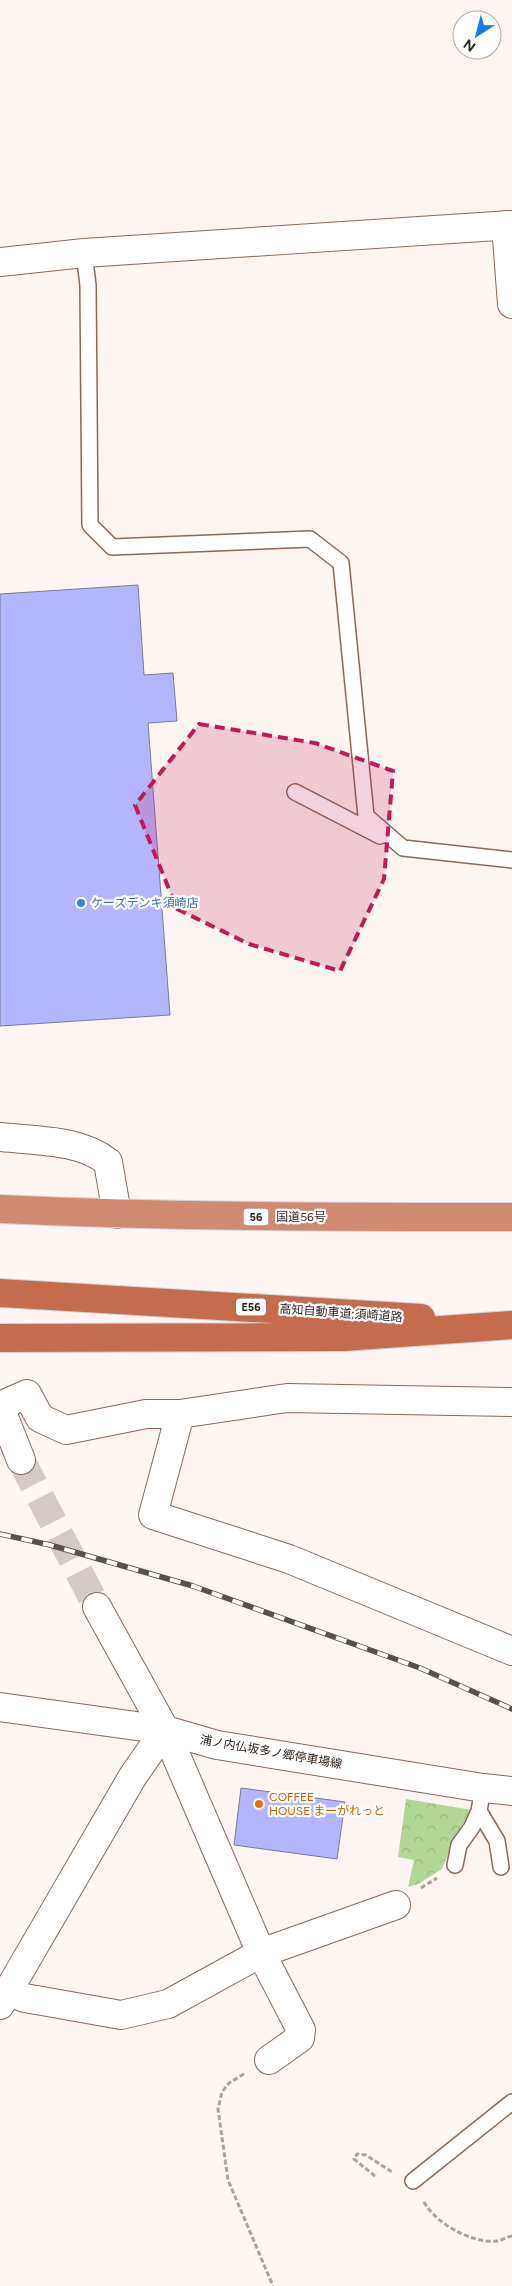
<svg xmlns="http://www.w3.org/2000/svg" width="512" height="2286" font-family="Figtree,'Noto Sans JP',sans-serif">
<defs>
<pattern id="park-crowns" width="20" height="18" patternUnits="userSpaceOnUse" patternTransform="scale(1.25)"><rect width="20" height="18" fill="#b2d695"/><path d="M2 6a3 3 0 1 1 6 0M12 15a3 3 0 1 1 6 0" fill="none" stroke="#9ab880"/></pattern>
</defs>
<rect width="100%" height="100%" fill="#fcf5f1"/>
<path fill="url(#park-crowns)" d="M406,1799l66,11 -16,25 -14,34 -24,15 -10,3 6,-27 -16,-3z"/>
<path fill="#b4b6fd" stroke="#787a99" d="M138,585l6,90 29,-2 4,48 -29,2 22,292 -170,11v-432z
M241,1788l104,14 -8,57 -103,-14z"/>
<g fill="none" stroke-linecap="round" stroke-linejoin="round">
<path stroke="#d4cbc7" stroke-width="28" stroke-dasharray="28 14" stroke-linecap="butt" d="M21,1460l76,147"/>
<g stroke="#896958" stroke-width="18">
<path id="service" d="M84,253l4,32 2,240 22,22 198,-8 31,24 25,253 37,32 109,12
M295,792l85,44
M483,1788l-4,23 18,30 4,26
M455,1865l4,-20 13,-18 7,-16
M413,2181l99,-79"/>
</g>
<g stroke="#896958" stroke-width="30">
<path id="minor" d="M506,225l6,79
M0,1137c36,4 79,2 108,25l9,52
M0,1406l27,-12 13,24 26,12 80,-16h34l107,-16 225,4
M0,1407l21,53
M180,1414l-27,101 136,44 223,92
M8,1992l17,6 96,17 47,-11 93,-51 -96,-223 -68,-123
M269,2060l31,-22 1,-8 -40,-77 135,-48"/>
</g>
<g stroke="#896958" stroke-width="30">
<path id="tertiary" d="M0,262l84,-9 428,-28
M0,2005l133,-229 32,-46"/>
</g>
<g stroke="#896958" stroke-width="30">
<path id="secondary" d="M0,1707l165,23 52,15 266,43 29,3"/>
</g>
<g stroke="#d6d3d2" stroke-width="30">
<path id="trunk" d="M0,1209c171,8 341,8 512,8"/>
</g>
<g stroke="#d6d3d2" stroke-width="30">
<path id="motorway" d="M0,1293l421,25
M0,1338l344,-1 168,-12"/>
</g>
<path stroke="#aba29c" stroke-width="3" stroke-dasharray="5 2.5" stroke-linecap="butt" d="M421,1888l16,-10
M244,2074l-15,9 -7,9 -4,17 10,71 45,106
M375,2176l-21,-17 3,-5 9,1 26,17
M424,2202c12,22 49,42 73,39 5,-1 10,-4 15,-5"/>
<use href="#service" stroke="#fff" stroke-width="15"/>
<use href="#minor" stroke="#fff" stroke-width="28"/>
<use href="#tertiary" stroke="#fff" stroke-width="28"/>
<use href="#secondary" stroke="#fff" stroke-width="28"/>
<use href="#trunk" stroke="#d08a72" stroke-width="28"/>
<use href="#motorway" stroke="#c56c4e" stroke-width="28"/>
<g stroke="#5b4f48" stroke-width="5.5">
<path id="rail" d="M0,1534l50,11 143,41 227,82 92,41"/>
</g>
<use href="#rail" stroke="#fff" stroke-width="4" stroke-dasharray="11" stroke-linecap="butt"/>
</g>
<path fill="#c2185b" fill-opacity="0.2" stroke="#c2185b" stroke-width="4" stroke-dasharray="10 6" stroke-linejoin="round" d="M199,724l116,19 78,28 -9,108 -44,92 -91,-27 -72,-35 -42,-104z"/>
<circle fill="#3f7fe0" stroke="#fff" stroke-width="2" cx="81" cy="903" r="5"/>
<circle fill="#e8710a" stroke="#fff" stroke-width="2" cx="259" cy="1804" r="5"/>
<g text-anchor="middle" stroke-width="4.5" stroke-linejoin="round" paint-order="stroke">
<g fill="#fff" stroke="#706661" stroke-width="1">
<rect x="243.5" y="1208.5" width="25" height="17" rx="4"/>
<rect x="236" y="1298.5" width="30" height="17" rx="4"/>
</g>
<g font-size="11" font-weight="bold" fill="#32251d">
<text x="256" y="1221">56</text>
<text x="251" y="1311">E56</text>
</g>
<g font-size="12" fill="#366cbe" stroke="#fff" text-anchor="start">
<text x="91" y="907">ケーズデンキ須崎店</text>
</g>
<g font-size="12" fill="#32251d" stroke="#fff">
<text x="301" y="1221">国道56号</text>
<text transform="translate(341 1313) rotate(4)" y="4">高知自動車道;須崎道路</text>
<text transform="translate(271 1752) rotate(10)" y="4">浦ノ内仏坂多ノ郷停車場線</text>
</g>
<g font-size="12" fill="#c56008" stroke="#fff" text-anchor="start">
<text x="269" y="1801">COFFEE<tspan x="269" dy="14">HOUSE まーがれっと</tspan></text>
</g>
</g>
<g transform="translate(477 35) rotate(216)"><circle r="24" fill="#ffffff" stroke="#ada8a5"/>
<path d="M0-4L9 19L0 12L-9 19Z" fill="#1c7ae3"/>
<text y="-8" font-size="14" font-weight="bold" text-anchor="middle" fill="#32251d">N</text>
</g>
</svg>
